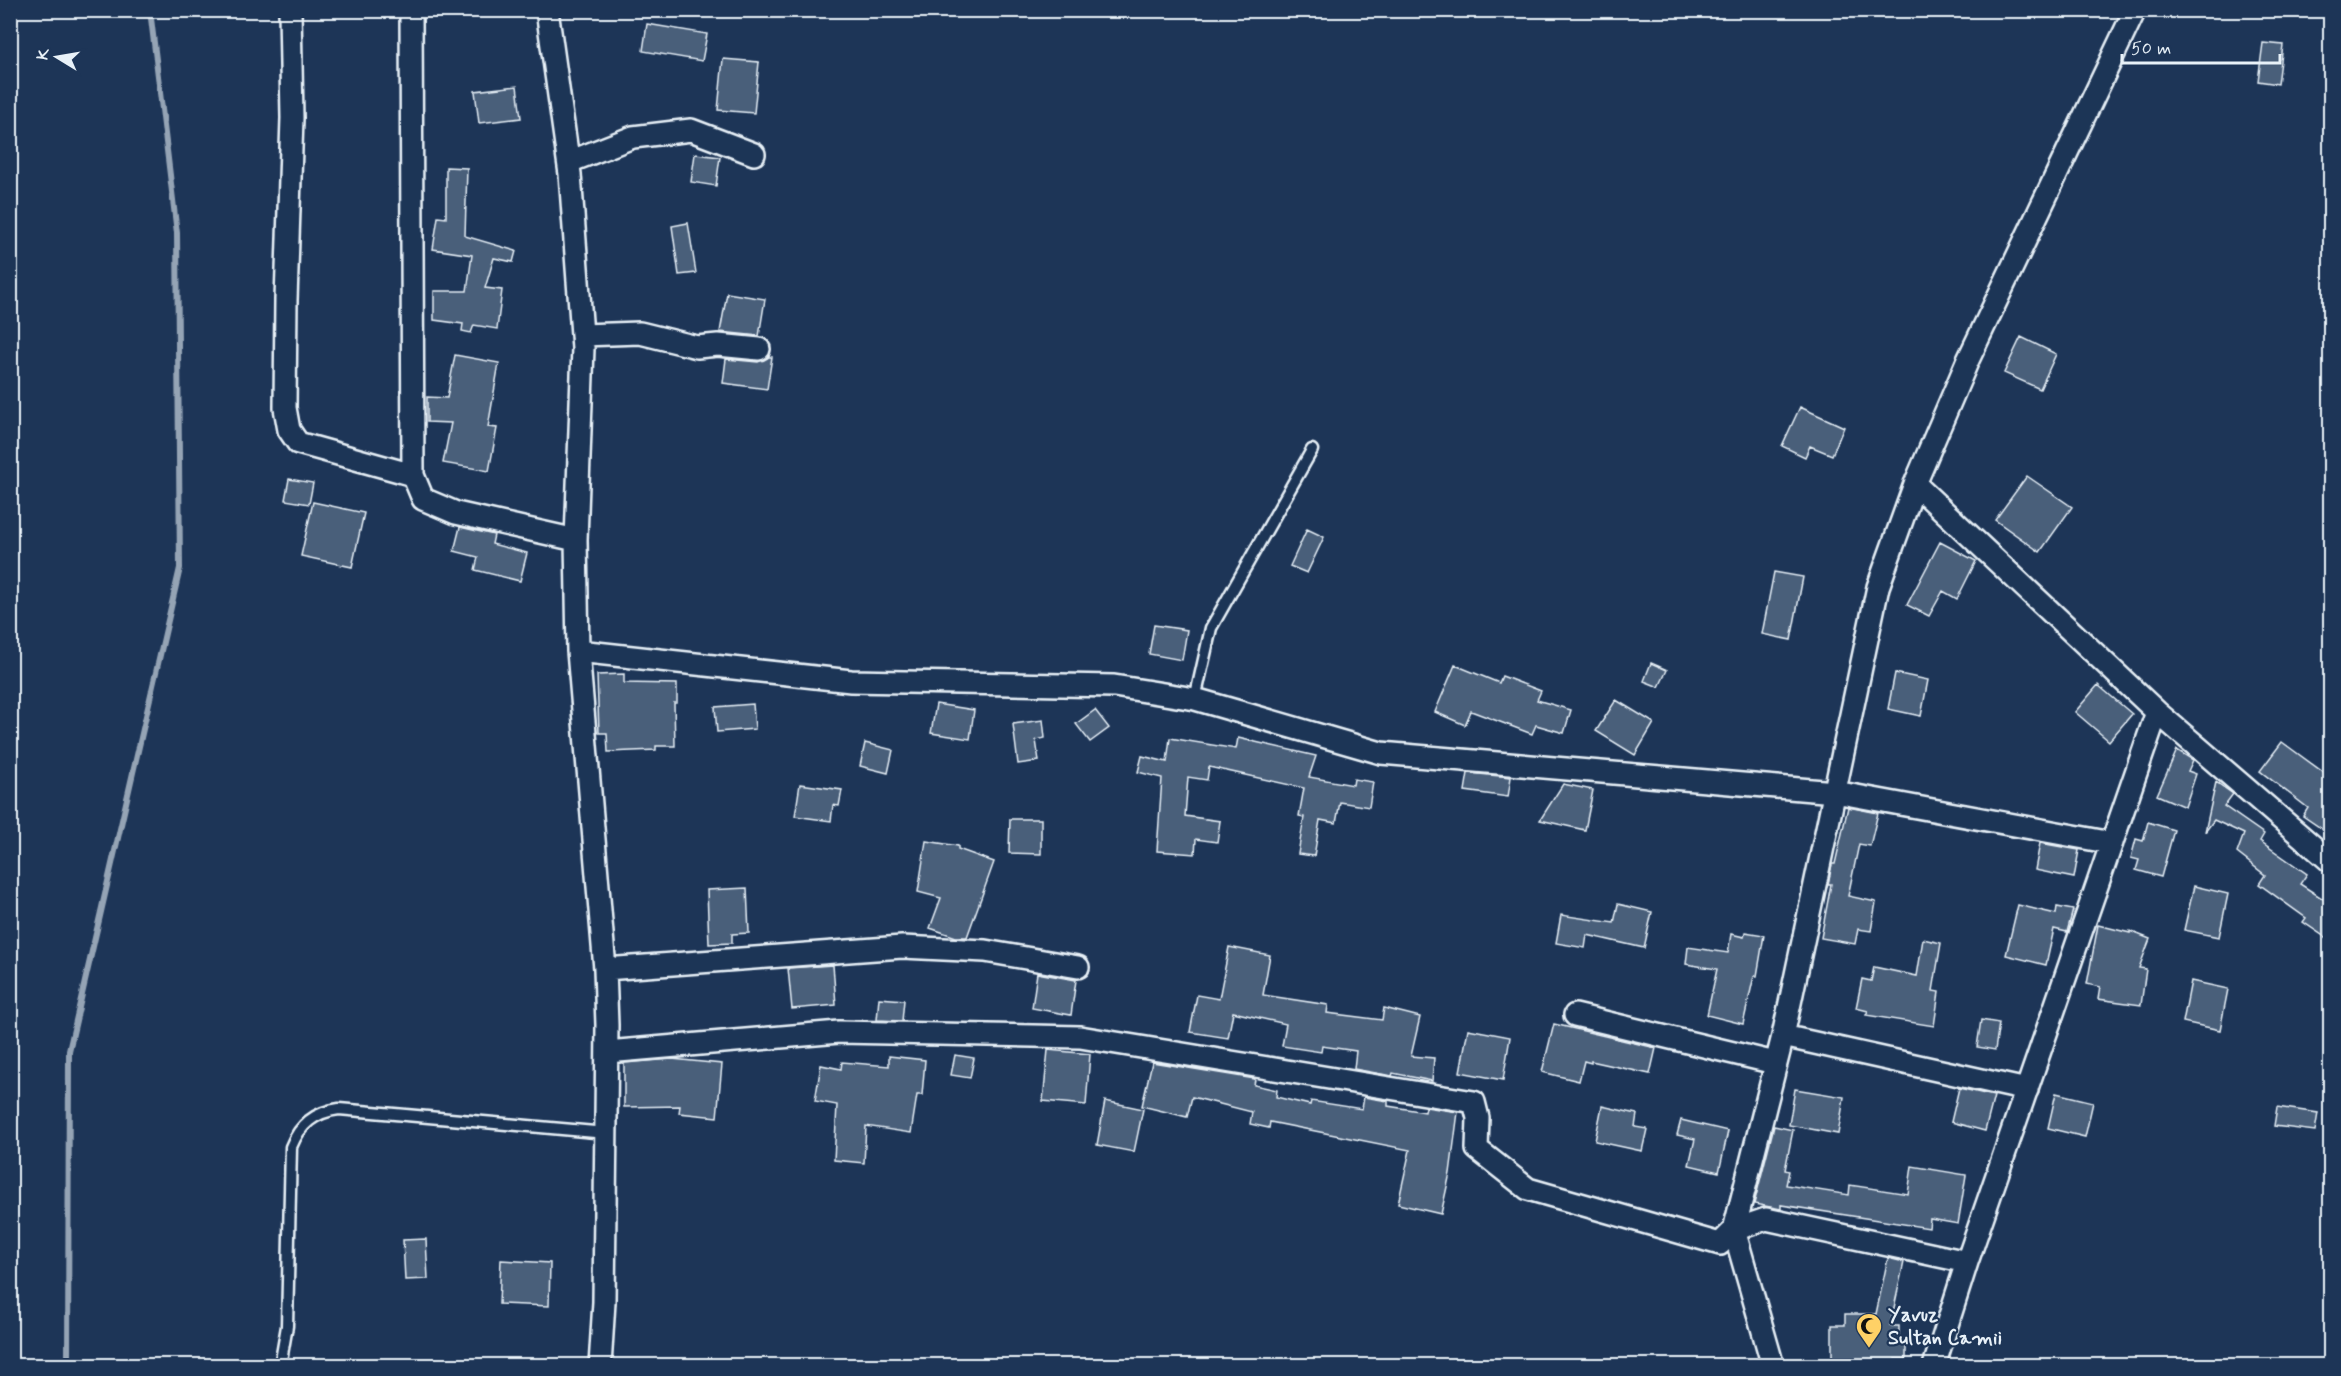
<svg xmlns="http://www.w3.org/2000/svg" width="2341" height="1376" font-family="Mynerve,sans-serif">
<rect width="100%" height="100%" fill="#1d3557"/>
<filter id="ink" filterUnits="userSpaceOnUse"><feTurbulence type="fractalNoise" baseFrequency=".0167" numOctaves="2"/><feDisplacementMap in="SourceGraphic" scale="12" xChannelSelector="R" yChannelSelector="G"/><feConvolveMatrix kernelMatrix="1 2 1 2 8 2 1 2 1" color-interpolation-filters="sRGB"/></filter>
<g filter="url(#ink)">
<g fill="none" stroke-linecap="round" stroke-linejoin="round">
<path stroke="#95a4b5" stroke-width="6" d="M68,1366l1,-315 111,-483 -3,-335 -27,-223"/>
</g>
<path fill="#495e7a" stroke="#e8f1f8" stroke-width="1.5" d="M647,24l60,10 -5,27 -59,-10z
M2263,43l20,2 -5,39 -20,-3z
M723,59l36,3 -5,51 -36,-3z
M517,86l4,32 -42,5 -4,-32z
M695,154l25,3 -4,29 -25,-4z
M446,167l21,1 -2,68 51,15 -3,11 -19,-4 -9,30 17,2 -5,39 -23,-4 -3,8 -9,-2 1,-7 -29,-4v-29h33l5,-36 -39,-6 5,-32 8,1z
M688,223l8,50 -17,2 -7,-49z
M727,293l38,6 -6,37 -39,-4z
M2021,337l35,17 -16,35 -36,-16z
M455,355l44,8 -11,64 9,1 -8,43 -46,-8 8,-40 -24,-1v-25l20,1z
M769,357h3l-5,32 -44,-6 3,-24 32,3z
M1800,407l44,20 -12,28 -22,-9 -5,11 -23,-11z
M2027,476l45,31 -32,45 -45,-32z
M289,479l24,4 -4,21 -24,-4z
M313,502l51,11 -12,54 -51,-11z
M460,527l34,8 -2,9 35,9 -7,28 -45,-11 3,-13 -24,-6z
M1307,529l17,8 -17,36 -17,-7z
M1940,542l36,19 -19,38 -14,-8 -14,25 -22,-11z
M1774,572l29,5 -12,63 -29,-6z
M1154,625l33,5 -5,30 -33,-6z
M1651,663l16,7 -8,17 -15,-6z
M1455,665l44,18 3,-7 39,15 -4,9 34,10 -7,23 -28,-8 -4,9 -61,-23 -6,14 -30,-13z
M1895,673l33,7 -7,36 -33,-7z
M624,674v9l53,1v19h-3l1,43h-19v4l-48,2 -1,-19h-8l-2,-58z
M2098,685l34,29 -23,27 -34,-29z
M1616,700l38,23 -19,32 -39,-24z
M753,704l2,25 -38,3 -2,-25z
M936,704l38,6 -4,29 -39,-6z
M1095,710l14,18 -19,14 -14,-18z
M1043,720l2,18 -9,2 3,21 -21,3 -5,-40z
M1170,738l66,11 2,-11 78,18 -7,21 44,8 1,-6 19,3 -4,25 -29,-5 -4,21 -16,-3 -6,36 -16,-2 6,-37 -5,-1 5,-28 -95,-21 -2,13 -19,-3 -3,39 35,5 -3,21 -21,-3 -1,15 -38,-3 5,-73 -24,-6 4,-16 25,6z
M2282,742l49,36v57l-28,-19 5,-8 -48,-37z
M865,743l28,7 -5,23 -28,-7z
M2177,750l16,10 -5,11 8,3 -11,33 -28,-12z
M1468,773l43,4 -3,20 -43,-6z
M2216,782l17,12 -9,12 40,28 -4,7 47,33 -7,10 31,20v37l-28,-19 3,-4 -47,-34 6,-9 -28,-22 7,-19 -30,-14 -9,12z
M800,784l42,6 -3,16 -6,-1 -2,16 -36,-5z
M1563,784l30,6 -8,40 -45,-10z
M1848,807l30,6 -8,33 -11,-2 -11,52 28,6 -5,29 -13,-2 -3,15 -34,-6 10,-54h-3l4,-20h3z
M1010,819h31v35l-32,-1z
M2148,822l26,8 -13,47 -25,-7 3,-10 -8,-2 5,-19 7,2z
M926,841l32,5v3l36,13 -27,75h-11l-26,-9 11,-30 -23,-6z
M2040,843l39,7 -5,28 -39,-8z
M2194,886l34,8 -9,43 -35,-7z
M747,888l2,45 -17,1v9l-23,1 -2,-54z
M1618,904l34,8 -8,36 -57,-13 -2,13 -29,-5 5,-28 53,8z
M2018,905l38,9 1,-7 16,3 -6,22 -13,-3 -8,36 -40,-10z
M2098,925l32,8v-2l20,8 -11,29 7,1 -5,36 -43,-6 2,-12 -13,-3z
M1745,932l19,3 -7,41h-3l-11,48 -36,-9 10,-46 -31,-5 2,-17 40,6 3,-19 13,3z
M1923,939l18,4 -8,48 6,1 -5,34 -68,-11 2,-4 -12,-3 6,-29 9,2 3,-14 43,9z
M1229,947l41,8 -7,40 65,10 -1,8 55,7 2,-12 36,9 -9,39 23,2 -2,23 -39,-8 -1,3 -38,-7 2,-18 -34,-5 -1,6 -39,-6 4,-22 -53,-12 -5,26 -38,-6 7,-37 22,4z
M833,965l3,40 -44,4 -4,-41z
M1037,973l39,7 -5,35 -39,-7z
M2191,981l37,8 -8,41 -37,-8z
M879,998l25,2 -2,21 -25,-1z
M1981,1020l18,3 -4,27 -18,-3z
M1554,1024l102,24 -6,26 -59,-13v2l-7,-2 -5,20 -37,-9z
M1468,1029l42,8 -7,43 -43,-8z
M1048,1050l42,4 -4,51 -43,-4z
M955,1055l19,3 -4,20 -19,-3z
M889,1056l36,4 -3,35h-5l-6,38 -45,-7 -2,37 -30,-3 3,-55 -22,-4 6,-36 20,4 1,-7 47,4z
M672,1059l50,5 -5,53 -38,-4 1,-7 -56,1v-44z
M1152,1062l103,17 -1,6 23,5 -1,7 34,8 1,-4 51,8 2,-12 24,4v5l37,6 1,-5 32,5 -8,61 -9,41 -43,-10 12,-54 -140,-28 -1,6 -19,-4 2,-12 -60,-15 -5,20 -45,-11z
M1959,1088l35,8 -9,35 -34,-9z
M1795,1089l49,8 -6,37 -49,-9z
M2056,1093l37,9 -8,35 -37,-9z
M1105,1101l38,8 -9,43 -37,-7z
M1602,1106l35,8 -2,13 12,2 -5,22 -47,-10z
M2277,1107l41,6 -3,18 -41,-5z
M1681,1120l47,11 -9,41 -30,-7 6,-26 -18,-4z
M1774,1126l19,4 -8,40 4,1 -3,14 63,10 1,-10 58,9 4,-28 54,9 -8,49 -28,-5 -1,9 -148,-23v4l-27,-5z
M426,1239l2,40 -23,1 -2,-40z
M1888,1258l16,4 -14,64h9v13h7v20h-11v6h-63v-40h13v-11h31z
M501,1260l49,3 -1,43 -50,-2z"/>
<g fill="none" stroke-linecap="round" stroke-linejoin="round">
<g stroke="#e8f1f8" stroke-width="15">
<path id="lane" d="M1195,699l16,-71 101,-178
M280,1366l7,-40 4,-179c9,-23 24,-35 48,-38l267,24"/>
</g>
<g stroke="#e8f1f8" stroke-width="26">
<path id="street" d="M290,10l2,108 -6,182 -1,108 4,22 9,13 115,32
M411,10l2,465 10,24 33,14 120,27
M547,10l23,164 13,174 -7,192 2,111 27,318 2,56 -3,277 -4,64
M569,162l64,-25 58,-7 63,24
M582,335l58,-2 57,14 21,-2 41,4
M1915,484l242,228 173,149
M578,651l273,30 263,5 81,13 186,54 454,39 277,51
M605,969l297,-22 83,4 93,16
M1575,1015l200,48
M1783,1036l244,54
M607,1052l232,-20 241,5 394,65 4,16 -1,31 51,40 192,55 14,-14 32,-11 201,43
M1773,1366l-39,-136 49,-194 95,-449 37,-103 53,-124 167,-350
M1934,1366l33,-104 190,-550"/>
</g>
<use href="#lane" stroke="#1d3557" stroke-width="10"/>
<use href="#street" stroke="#1d3557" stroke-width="21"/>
</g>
</g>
<defs>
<g id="mosque-pin" transform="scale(1.35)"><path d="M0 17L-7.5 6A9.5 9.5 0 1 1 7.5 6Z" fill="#ffd166" stroke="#1d3557"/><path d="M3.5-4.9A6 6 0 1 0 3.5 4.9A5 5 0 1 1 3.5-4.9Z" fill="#111"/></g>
</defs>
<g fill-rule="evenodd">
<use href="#mosque-pin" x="1869" y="1326"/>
</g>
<g text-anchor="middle" stroke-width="4.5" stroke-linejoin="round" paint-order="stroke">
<g font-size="20" font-weight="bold" fill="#e8f1f8" stroke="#1d3557" text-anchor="start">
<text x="1888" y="1321">Yavuz<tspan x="1888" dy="23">Sultan Camii</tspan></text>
</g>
</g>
<rect width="2341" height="1376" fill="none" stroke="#1d3557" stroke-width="36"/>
<rect x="18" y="18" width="2305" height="1340" fill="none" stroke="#e8f1f8" stroke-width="2" filter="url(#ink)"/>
<g transform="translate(57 57) rotate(281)" stroke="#1d3557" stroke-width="4.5" paint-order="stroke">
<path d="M0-4.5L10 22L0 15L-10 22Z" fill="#e8f1f8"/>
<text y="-9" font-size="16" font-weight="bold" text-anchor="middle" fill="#e8f1f8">K</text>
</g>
<path d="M2122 54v9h158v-9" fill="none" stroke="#e8f1f8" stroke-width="3"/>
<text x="2131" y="54" font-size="18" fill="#e8f1f8" stroke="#1d3557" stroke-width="4.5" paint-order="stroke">50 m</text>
</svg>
